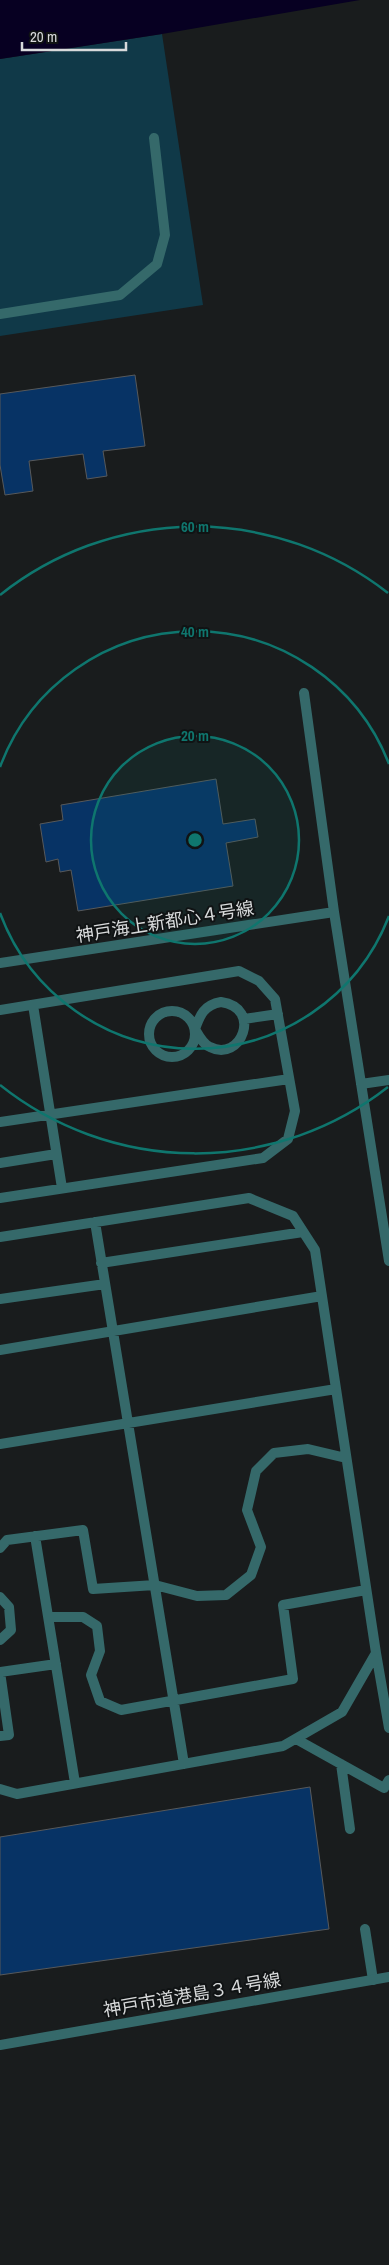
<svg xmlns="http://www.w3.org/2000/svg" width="389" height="2265" font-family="'Archivo Narrow','Noto Sans JP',sans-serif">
<rect width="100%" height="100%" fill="#191c1d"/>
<path fill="#103948" d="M162,34l41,271 -203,31v-277z"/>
<path fill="#070022" d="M0,0h360l-198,34 -162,25z"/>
<path fill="#073365" stroke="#57595b" d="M135,375l10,71 -42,5 4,25 -20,3 -4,-25 -54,7 4,30 -28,4 -5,-30v-71z
M216,779l7,45 32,-5 3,18 -32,6 7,43 -155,25 -7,-41 -11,2 -2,-13 -12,3 -6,-38 23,-4 -2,-15z
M310,1787l19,142 -329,46v-138z"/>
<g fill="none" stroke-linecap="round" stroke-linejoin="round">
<path stroke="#35696a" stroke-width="10" d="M221,1002c42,6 20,61 -11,45 -7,-3 -11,-11 -15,-18 5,-14 9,-24 26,-27z
M33,1005l29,183
M0,1010l239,-39 20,10 16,18 20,112 -7,28 -25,19 -263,40
M149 1034a23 23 0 1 1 46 0a23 23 0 1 1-46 0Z
M244,1019l34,-5
M0,1122l289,-43
M0,1163l56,-9
M95,1222l89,542
M0,1237l249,-39 44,18 22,34 61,403 -34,59 -59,34 -266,48 -17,-5
M101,1263l202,-31
M0,1299l105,-15
M0,1350l322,-54
M0,1444l336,-55
M35,1536l40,247
M0,1548l7,-8 76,-10 10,59 62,-4 42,11 29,-1 25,-20 10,-28 -14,-37 9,-39 18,-18 34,-4 38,9
M0,1597l9,10 2,23 -11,10
M50,1617h33l14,9 3,25 -9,24 9,26 21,9 172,-31 -10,-74 83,-15
M376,1653l13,75
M0,1736l9,-1 -9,-63 56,-8
M296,1739l88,49 5,-8
M341,1764l9,65
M365,1929l8,51"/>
<path stroke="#35696a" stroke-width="10" d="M0,314l120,-19 37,-31 8,-29 -11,-97
M304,693l30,219 55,349
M0,963l334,-51
M361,1084l28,-4
M0,2045l389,-68"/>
</g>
<circle cx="195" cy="840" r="104" fill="#0f766e" fill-opacity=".12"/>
<g fill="none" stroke="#0f766e" stroke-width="2.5">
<circle cx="195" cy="840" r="104"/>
<path d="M389 916A208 208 0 0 1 0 913M0 767A208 208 0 0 1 389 764"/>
<path d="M388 1087A313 313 0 0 1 0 1085M0 595A313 313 0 0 1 388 593"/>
</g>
<g text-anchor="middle" stroke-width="4" stroke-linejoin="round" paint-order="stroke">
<g font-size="18" fill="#d8dadb" stroke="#101314">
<text transform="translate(165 922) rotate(-9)" y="6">神戸海上新都心４号線</text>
<text transform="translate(192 1995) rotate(-10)" y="6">神戸市道港島３４号線</text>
</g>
</g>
<circle cx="195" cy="840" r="8" fill="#0f766e" stroke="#101314" stroke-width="2.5"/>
<g font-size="15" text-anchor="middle" font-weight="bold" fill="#0f766e" stroke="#101314" stroke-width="4" stroke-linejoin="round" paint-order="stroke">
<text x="195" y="532">60 m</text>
<text x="195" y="637">40 m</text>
<text x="195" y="741">20 m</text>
</g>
<path d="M22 42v8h104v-8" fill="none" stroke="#d8dadb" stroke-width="2.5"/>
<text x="30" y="42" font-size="15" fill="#d8dadb" stroke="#101314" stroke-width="4" paint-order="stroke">20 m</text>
</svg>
